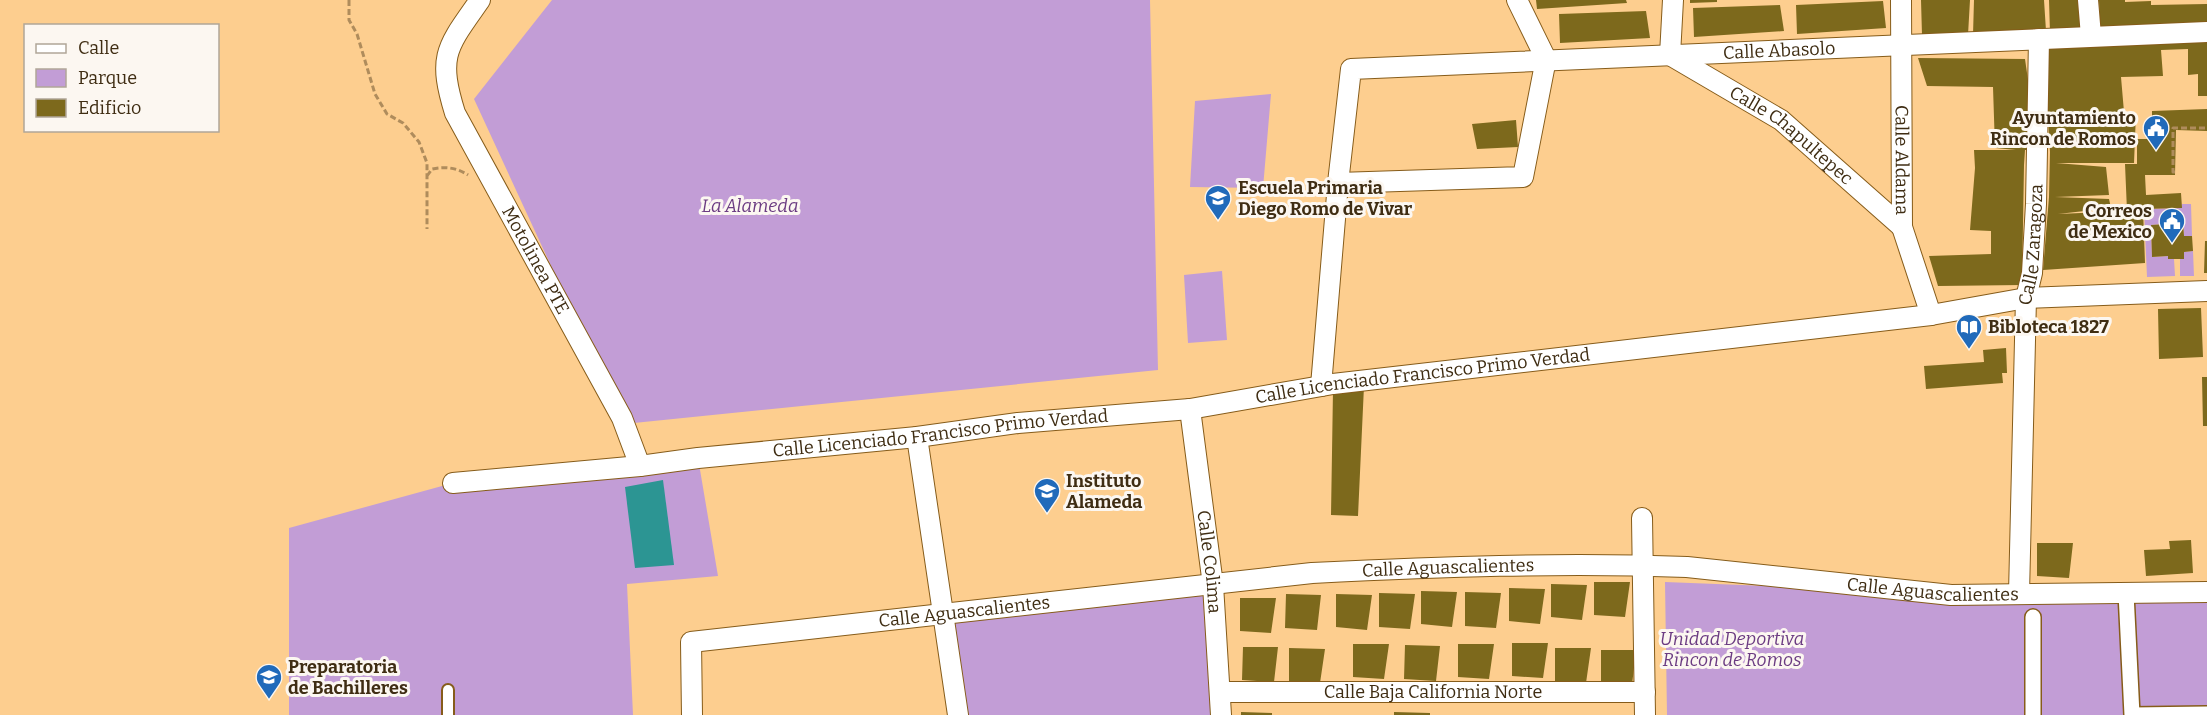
<svg xmlns="http://www.w3.org/2000/svg" width="2207" height="715" font-family="Bitter,serif">
<rect width="100%" height="100%" fill="#fdce8f"/>
<path fill="#c29dd6" d="M552,0h598l8,370 -534,54 -150,-325z
M1271,94l-8,94 -73,-1 5,-86z
M2182,204h9l1,32h-8l-1,-13 -32,2 1,32 16,-1v3h6l1,17 -28,1 -3,-68 37,-1z
M2193,251l1,25h-14v-17l4,-7z
M1222,271l5,69 -39,3 -4,-68z
M698,458l20,118 -91,8 6,131h-344v-187l164,-45z
M1665,582l542,21v112h-540z
M1213,585l2,130h-257l-15,-102z"/>
<path fill="#2c9593" d="M663,480l11,85 -39,3 -10,-81z"/>
<path fill="#7d691c" d="M1536,0h90l1,3 -90,6z
M1690,0h27v2l-27,1z
M1921,0h49l-2,35h-46z
M1974,0h70l2,31 -73,4z
M2049,0h32l3,29 -34,4z
M2099,0h26v2l26,-1v4l56,-1v19l-107,5z
M1883,1l3,27 -89,6 -1,-29z
M1780,5l4,26 -90,6 -1,-29z
M1646,11l4,27 -90,5 -1,-29z
M2207,39v57h-9v-22l-10,1v-26l-27,1 2,26 -42,1 3,35 -41,1h53l-2,50h-78l50,4 3,28 -54,2 54,2 2,9 -53,6 69,-3 -2,-47h12v-25h15v-28l55,-2v22l-31,-1 -1,45h-30l1,20 35,-2 1,15 -39,1 2,54 -102,7 6,-73 1,-45 -6,-106z
M1918,58l107,1 4,28 -1,63h-3l-1,15 -2,120 -84,1 -9,-30 62,-2v-23l-21,-1 5,-62 -1,-18h42l-21,-2 -2,-61 -66,-1z
M1516,120l2,27 -41,2 -5,-25z
M2183,223l1,13h8l1,15 -9,1v7h-16v-3l-16,1 -1,-32z
M2205,241h2v32h-3z
M2201,308l2,49 -44,2 -1,-50z
M2006,348l1,25h-5l1,10 -77,6 -2,-23 60,-4 -1,-12z
M2202,377h5v49h-4z
M1364,386l-6,130 -27,-1 2,-125z
M2191,540l2,33 -47,3 -2,-26 26,-1 -1,-8z
M2037,543h36l-4,35 -32,-2z
M1594,582h36l-5,35 -31,-2z
M1551,584l36,1 -5,35 -31,-3z
M1509,588l36,1 -5,35 -31,-3z
M1421,591l36,1 -5,35 -31,-3z
M1465,592l36,1 -5,35 -31,-2z
M1379,593l36,1 -5,35 -31,-2z
M1286,594l35,1 -4,35 -32,-2z
M1336,594l36,1 -5,35 -31,-3z
M1240,598h36l-5,35 -31,-2z
M1512,643h36l-5,35 -31,-2z
M1353,644h36l-5,35 -31,-2z
M1458,644h36l-5,35 -31,-2z
M1405,645l35,1 -4,35 -32,-2z
M1243,647h35l-4,35 -32,-2z
M1289,648l36,1 -5,34 -31,-2z
M1555,648h36l-5,35 -31,-2z
M1601,650h35l-4,35 -31,-2z
M1241,712l31,1v2h-31z
M1394,712l36,1v2h-36z"/>
<g fill="none" stroke-linecap="round" stroke-linejoin="round">
<g stroke="#865c1a" stroke-width="14">
<path id="service" d="M448,690v25"/>
</g>
<g stroke="#865c1a" stroke-width="18">
<path id="pedestrian" d="M2126,593l6,122
M2033,715v-98
M2132,715l75,-1"/>
</g>
<g stroke="#865c1a" stroke-width="22">
<g id="minor">
<path id="s1" d="M480,0c-33,47 -43,55 -25,113l167,305 18,48"/>
<path id="s2" d="M1673,0l-3,55 111,65 121,107"/>
<path id="s3" d="M1901,0l1,227 29,88"/>
<path d="M2088,0l3,36"/>
<path d="M1338,183l185,-6 23,-118 -29,-59"/>
<path id="s4" d="M1321,386l17,-203 13,-114 856,-37"/>
<path id="s5" d="M1190,409l23,176 8,130"/>
<path d="M917,437l41,278"/>
<path id="s6" d="M453,483l187,-17 58,-8 219,-21 101,-14 172,-14 143,-25 598,-69 95,-17 181,-7"/>
<path d="M1642,518l3,197"/>
<path id="s7" d="M2019,594l7,-296 6,-25 4,-69 3,-165"/>
<path id="s8" d="M1221,692h424"/>
<path id="s9" d="M692,715l-1,-73 621,-69c125,-6 250,-11 375,-6l264,28 256,-3"/>
</g>
</g>
<path stroke="#af8c5c" stroke-width="3" stroke-dasharray="6 3" stroke-linecap="butt" d="M349,0v20l8,14 18,60 12,20 16,9 16,19 8,21v66
M2175,172h-2v-44h34
M427,176l5,-7c14,-3 25,-1 36,6"/>
<use href="#service" stroke="#fff" stroke-width="10"/>
<use href="#pedestrian" stroke="#fff" stroke-width="15"/>
<use href="#minor" stroke="#fff" stroke-width="20"/>
</g>
<defs>
<g id="civic-pin" transform="scale(1.35)"><path d="M0 17L-7.5 6A9.5 9.5 0 1 1 7.5 6Z" fill="#206aba" stroke="#fcf7f1"/><path d="M-.6-6.5H3V-4.5H.6V-3L4-1V1h2V6H-6V1h2V-1L-.6-3ZM-1.2 2.5V6h2.4V2.5Z" fill="#fff"/></g>
<g id="school-pin" transform="scale(1.35)"><path d="M0 17L-7.5 6A9.5 9.5 0 1 1 7.5 6Z" fill="#206aba" stroke="#fcf7f1"/><path d="M0-5L7-2L0 1L-7-2ZM-4 1L0 2.5L4 1V4Q0 6-4 4Z" fill="#fff"/></g>
<g id="library-pin" transform="scale(1.35)"><path d="M0 17L-7.5 6A9.5 9.5 0 1 1 7.5 6Z" fill="#206aba" stroke="#fcf7f1"/><path d="M-6-4Q-3-5.5-.7-3.5V5Q-3 3-6 4ZM6-4Q3-5.5 .7-3.5V5Q3 3 6 4Z" fill="#fff"/></g>
</defs>
<g fill-rule="evenodd">
<use href="#civic-pin" x="2156" y="128"/>
<use href="#school-pin" x="1218" y="198"/>
<use href="#civic-pin" x="2172" y="221"/>
<use href="#library-pin" x="1969" y="327"/>
<use href="#school-pin" x="1047" y="491"/>
<use href="#school-pin" x="269" y="677"/>
</g>
<g text-anchor="middle" stroke-width="6" stroke-linejoin="round" paint-order="stroke">
<g font-size="18" fill="#3f2d13" stroke="#fcf7f1">
<text dy="6" stroke="none"><textPath href="#s4" startOffset="747">Calle Abasolo</textPath></text>
<text dy="6" stroke="none"><textPath href="#s2" startOffset="201">Calle Chapultepec</textPath></text>
<text dy="6" stroke="none"><textPath href="#s3" startOffset="160">Calle Aldama</textPath></text>
<text dy="6" stroke="none"><textPath href="#s7" startOffset="350">Calle Zaragoza</textPath></text>
<text dy="6" stroke="none"><textPath href="#s1" startOffset="291">Motolinea PTE</textPath></text>
<text dy="6" stroke="none"><textPath href="#s6" startOffset="976">Calle Licenciado Francisco Primo Verdad</textPath></text>
<text dy="6" stroke="none"><textPath href="#s6" startOffset="490">Calle Licenciado Francisco Primo Verdad</textPath></text>
<text dy="6" stroke="none"><textPath href="#s5" startOffset="154">Calle Colima</textPath></text>
<text dy="6" stroke="none"><textPath href="#s9" startOffset="834">Calle Aguascalientes</textPath></text>
<text dy="6" stroke="none"><textPath href="#s9" startOffset="1320">Calle Aguascalientes</textPath></text>
<text dy="6" stroke="none"><textPath href="#s9" startOffset="348">Calle Aguascalientes</textPath></text>
<text dy="6" stroke="none"><textPath href="#s8" startOffset="212">Calle Baja California Norte</textPath></text>
</g>
<g font-size="18" font-weight="bold" fill="#3f2d13" stroke="#fcf7f1" text-anchor="start">
<text x="2136" y="124" text-anchor="end">Ayuntamiento<tspan x="2136" dy="21">Rincon de Romos</tspan></text>
<text x="1238" y="194">Escuela Primaria<tspan x="1238" dy="21">Diego Romo de Vivar</tspan></text>
<text x="2152" y="217" text-anchor="end">Correos<tspan x="2152" dy="21">de Mexico</tspan></text>
<text x="1988" y="333">Bibloteca 1827</text>
<text x="1066" y="487">Instituto<tspan x="1066" dy="21">Alameda</tspan></text>
<text x="288" y="673">Preparatoria<tspan x="288" dy="21">de Bachilleres</tspan></text>
</g>
<g font-size="18" font-style="italic" fill="#6b3b82" stroke="#fcf7f1">
<text x="750" y="212">La Alameda</text>
<text x="1732" y="645">Unidad Deportiva<tspan x="1732" dy="21">Rincon de Romos</tspan></text>
</g>
</g>
<rect x="24" y="24" width="195" height="108" fill="#fcf7f1" stroke="#b0a698" stroke-width="1.5"/>
<rect x="36" y="44" width="30" height="9" fill="#ffffff" stroke="#b0a698" stroke-width="1.5"/>
<text x="78" y="54" font-size="18" fill="#3f2d13">Calle</text>
<rect x="36" y="69" width="30" height="18" fill="#c29dd6" stroke="#b0a698" stroke-width="1.5"/>
<text x="78" y="84" font-size="18" fill="#3f2d13">Parque</text>
<rect x="36" y="99" width="30" height="18" fill="#7d691c" stroke="#b0a698" stroke-width="1.5"/>
<text x="78" y="114" font-size="18" fill="#3f2d13">Edificio</text>
</svg>
